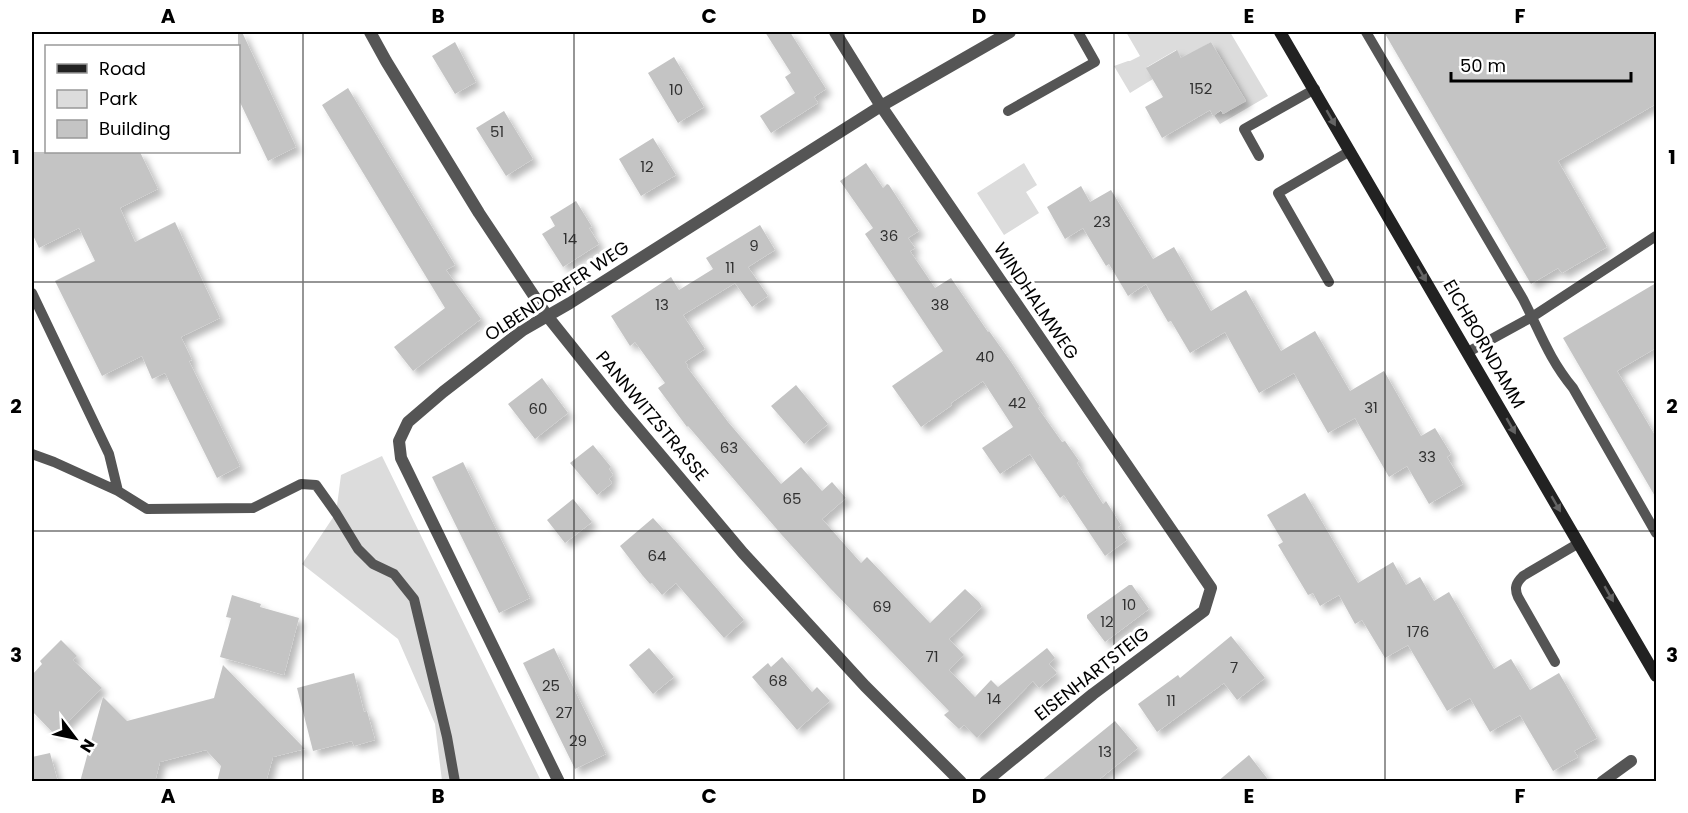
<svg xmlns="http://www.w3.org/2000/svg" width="1688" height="813" font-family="Poppins,sans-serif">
<defs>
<filter id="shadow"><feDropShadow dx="5.5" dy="5.5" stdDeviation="3" flood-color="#0004"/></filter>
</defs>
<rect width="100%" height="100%" fill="#fff"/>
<path fill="#dcdcdc" d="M1126,32h104l38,64 -48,28 -6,-9 7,-4 2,3 23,-13 -35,-59 -29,17 -6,-9 -29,17 6,12 -23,14 -16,-27 14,-5h2l10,-5z
M1024,163l13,22 -11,7 13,21 -35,22 -27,-42z
M382,456l159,325h-99l-7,-57 -37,-85 -96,-75 34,-51 5,-38z"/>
<path fill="#c4c4c4" filter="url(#shadow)" d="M238,32h4l54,115 -28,14 -30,-63z
M765,32h25l36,57 -12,8 4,6 -47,30 -11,-17 35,-23 -10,-16 6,-4z
M1384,32h272v72l-98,57 49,86 -45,26 -4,-5 -27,16z
M455,42l21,40 -21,12 -23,-38z
M1211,42l35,59 -23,13 -2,-4 -8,6 -3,-6 -48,28 -17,-31 18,-10 -17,-29 31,-18 4,8z
M674,57l30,50 -26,16 -30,-50z
M348,88l107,177 -9,5 35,49 -68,52 -19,-24 51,-39 -123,-203z
M504,111l29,48 -27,17 -30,-48z
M653,138l23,37 -35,21 -22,-37z
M32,152h108l18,37 -38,19 15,34 40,-20 45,96 -39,19 11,23 -3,1 51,105 -23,12 -52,-105 -13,6 -10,-23 -40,20 -47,-95 40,-20 -16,-33 -40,20 -7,-15z
M866,163l17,25 4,-4 2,1 30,46 -11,7 7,10 -5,3 25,37 16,-10 37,54 1,-1 22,31 29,45 -2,1 24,34 3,-1 14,20 -2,2 26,41 3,-3 15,24 -3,2 9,13 -22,16 -41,-61 -4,3 -30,-44 -30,20 -18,-26 31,-21 -30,-46 -32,22 1,2 -31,22 -29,-41 51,-35 -78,-117 8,-6 -33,-47z
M1081,186l9,16 21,-12 42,69 21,-12 37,64 35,-21 35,61 34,-20 35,60 34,-20 37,65 14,-8 16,26 -4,3 16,27 -34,20 -22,-38 -18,11 -34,-59 -27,15 -34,-60 -35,20 -34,-61 -35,21 -19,-32 -3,1 -22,-38 -18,12 -19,-32 -3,2 -23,-38 -18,11 -18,-32z
M576,201l16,26 -3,1 10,16 -36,23 -21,-33 13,-8 -5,-9z
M760,225l15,25 -27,17 20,29 -16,11 -17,-24 -52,32 22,34 -20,13 3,4 -1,1 41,55 53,62 20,-17 21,24 10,-9 14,16 -24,21 39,44 6,-6 63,66 35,-34 14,13 3,5 -33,32 15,16 -15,15 26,27 16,-17 7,7 49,-39 8,10 -6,6 8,9 -18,15 -6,-7 -56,57 -13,-13 -5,4 -15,-14 5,-4 -120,-124 -48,-53 -93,-108 -1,1 -29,-39 7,-5 -30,-41 -5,4 -19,-30 60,-39 8,13 34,-21 -7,-11z
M1656,283v65l-39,23 39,66v61l-93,-160z
M542,378l26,35 -33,26 -27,-35z
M796,385l32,39 -24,20 -33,-38z
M593,445l18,22 -2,2 4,6 -4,4 3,4 -15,12 -27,-32z
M463,462l67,136 -31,15 -67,-136z
M1305,493l53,90 35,-21 13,23 14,-8 14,24 15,-9 45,77 17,-10 19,31 29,-17 38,65 -23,13 4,6 -25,14 -33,-56 -30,17 -20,-34 -23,13 -39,-66 -23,13 -23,-38 -7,4 -16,-29 -19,11 -7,-13 -5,2 -30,-50 5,-3 -16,-27z
M573,499l19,23 -27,21 -18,-23z
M653,518l11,12 1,-1 79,91 -20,18 -48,-55 -14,12 -10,-12 -2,1 -7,-8 -23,-30z
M1129,585h3l17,24 -44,33 -18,-24v-3z
M232,595l29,9 -1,3 39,11 -15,57 -64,-18 11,-39 -5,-1z
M1231,636l34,42 -28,22 -13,-17 -67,49 -19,-28 40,-29 2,3z
M61,640l16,16 -4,4 29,28 -47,47 -23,-24v-36l10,-11 -2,-3z
M554,648l52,106 -31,15 -52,-106z
M649,648l25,29 -21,17 -24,-29z
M782,657l30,35 5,-5 13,14 -33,29 -45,-53 16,-14 3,4z
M223,665l82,84 -32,8 -7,25h-49l4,-16 -15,-16 -46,12 -5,20h-75l23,-85 24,24 87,-23z
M354,673l10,39 3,-1 8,29 -21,6 -2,-5 -39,10 -16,-63z
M1115,721l23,27 -42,34h-56z
M50,753l8,29h-26v-25z
M1249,755l21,27h-53z"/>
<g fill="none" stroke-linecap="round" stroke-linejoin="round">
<path stroke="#555" stroke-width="10" d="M1366,32l157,267c17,33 26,60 50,89l83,145
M1008,111l87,-49 -17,-30
M1259,156l-15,-27 71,-40
M1329,282l-51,-89 72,-42
M32,293l77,161 9,37
M1468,352l64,-35 124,-81
M32,454l22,8 64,29 29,18 106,-1 48,-24 15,1 20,28 22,36 15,15 21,10 20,25 33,138 8,45
M1555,662l-37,-65c-4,-9 -2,-14 5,-21l56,-33"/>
<path stroke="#555" stroke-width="12" d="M370,32l16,29 93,152 69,104 72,90 123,146 122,133 96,96
M835,32l46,74 330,482 -7,23 -111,83 -108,88
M559,782l-158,-324 -2,-17 9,-19 35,-30 80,-62 47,-27 311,-197 129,-74
M1602,782l29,-21"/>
<path stroke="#222" stroke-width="12" d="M1280,32l376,644"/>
</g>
<defs><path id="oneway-solid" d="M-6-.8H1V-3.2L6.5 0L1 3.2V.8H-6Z" transform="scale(1.5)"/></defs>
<g fill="#646464">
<use href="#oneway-solid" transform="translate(1331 118) rotate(60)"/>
<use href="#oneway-solid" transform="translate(1422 274) rotate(60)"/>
<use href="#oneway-solid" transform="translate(1511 426) rotate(60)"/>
<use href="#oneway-solid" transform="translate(1556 504) rotate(60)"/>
<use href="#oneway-solid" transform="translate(1609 594) rotate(60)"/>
</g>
<path fill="none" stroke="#000" stroke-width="1.5" stroke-opacity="0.55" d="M303,32v750M574,32v750M844,32v750M1114,32v750M1385,32v750M32,282h1624M32,531h1624"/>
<g text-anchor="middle" stroke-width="6" stroke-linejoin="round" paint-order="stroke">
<g font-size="15" fill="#313131">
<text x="1201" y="94">152</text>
<text x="676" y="95">10</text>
<text x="497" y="137">51</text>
<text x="647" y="172">12</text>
<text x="1102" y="227">23</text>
<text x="889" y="241">36</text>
<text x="570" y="244">14</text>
<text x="754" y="251">9</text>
<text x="730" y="273">11</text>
<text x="662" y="310">13</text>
<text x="940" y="310">38</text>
<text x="985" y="362">40</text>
<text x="1017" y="408">42</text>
<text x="1371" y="413">31</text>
<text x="538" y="414">60</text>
<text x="729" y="453">63</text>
<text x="1427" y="462">33</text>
<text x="792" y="504">65</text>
<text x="657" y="561">64</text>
<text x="1129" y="610">10</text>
<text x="882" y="612">69</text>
<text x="1107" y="627">12</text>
<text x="1418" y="637">176</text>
<text x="932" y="662">71</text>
<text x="1234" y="673">7</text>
<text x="778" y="686">68</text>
<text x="551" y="691">25</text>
<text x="994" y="704">14</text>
<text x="1171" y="706">11</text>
<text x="564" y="718">27</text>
<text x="578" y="746">29</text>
<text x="1105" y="757">13</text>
</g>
<g font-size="18" fill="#000" stroke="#fff">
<text transform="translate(557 291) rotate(-33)" y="6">OLBENDORFER WEG</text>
<text transform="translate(1036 301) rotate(56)" y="6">WINDHALMWEG</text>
<text transform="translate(1484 344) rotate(60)" y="6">EICHBORNDAMM</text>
<text transform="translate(652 416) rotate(50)" y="6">PANNWITZSTRASSE</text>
<text transform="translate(1092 674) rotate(-38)" y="6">EISENHARTSTEIG</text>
</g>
</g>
<rect width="1688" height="813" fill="none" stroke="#ffffff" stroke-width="66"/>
<rect x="45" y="45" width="195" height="108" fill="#ffffff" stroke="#999999" stroke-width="1.5"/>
<rect x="57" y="64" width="30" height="9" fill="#222222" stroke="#999999" stroke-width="1.5"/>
<text x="99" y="75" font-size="18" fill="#000000">Road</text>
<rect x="57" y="90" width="30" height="18" fill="#dcdcdc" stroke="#999999" stroke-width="1.5"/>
<text x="99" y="105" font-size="18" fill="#000000">Park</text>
<rect x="57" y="120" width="30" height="18" fill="#c4c4c4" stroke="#999999" stroke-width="1.5"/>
<text x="99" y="135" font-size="18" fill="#000000">Building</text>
<g transform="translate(75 738) rotate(122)" stroke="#ffffff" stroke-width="4.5" paint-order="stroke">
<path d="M0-4.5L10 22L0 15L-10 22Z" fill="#000000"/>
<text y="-9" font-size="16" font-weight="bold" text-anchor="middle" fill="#000000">N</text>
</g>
<path d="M1451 72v9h180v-9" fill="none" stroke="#000000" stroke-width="3"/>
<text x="1460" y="72" font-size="18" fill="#000000" stroke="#ffffff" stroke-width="4.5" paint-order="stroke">50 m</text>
<rect x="33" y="33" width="1622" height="747" fill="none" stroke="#000" stroke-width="2"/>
<g font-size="20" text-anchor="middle" font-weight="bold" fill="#000">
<text x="168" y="23">A</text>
<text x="438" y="23">B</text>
<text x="709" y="23">C</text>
<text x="979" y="23">D</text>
<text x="1249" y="23">E</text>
<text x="1520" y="23">F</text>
<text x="16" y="164">1</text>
<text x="1672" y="164">1</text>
<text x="16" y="413">2</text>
<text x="1672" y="413">2</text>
<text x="16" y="662">3</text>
<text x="1672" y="662">3</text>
<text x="168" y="803">A</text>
<text x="438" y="803">B</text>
<text x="709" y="803">C</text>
<text x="979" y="803">D</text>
<text x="1249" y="803">E</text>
<text x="1520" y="803">F</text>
</g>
</svg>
